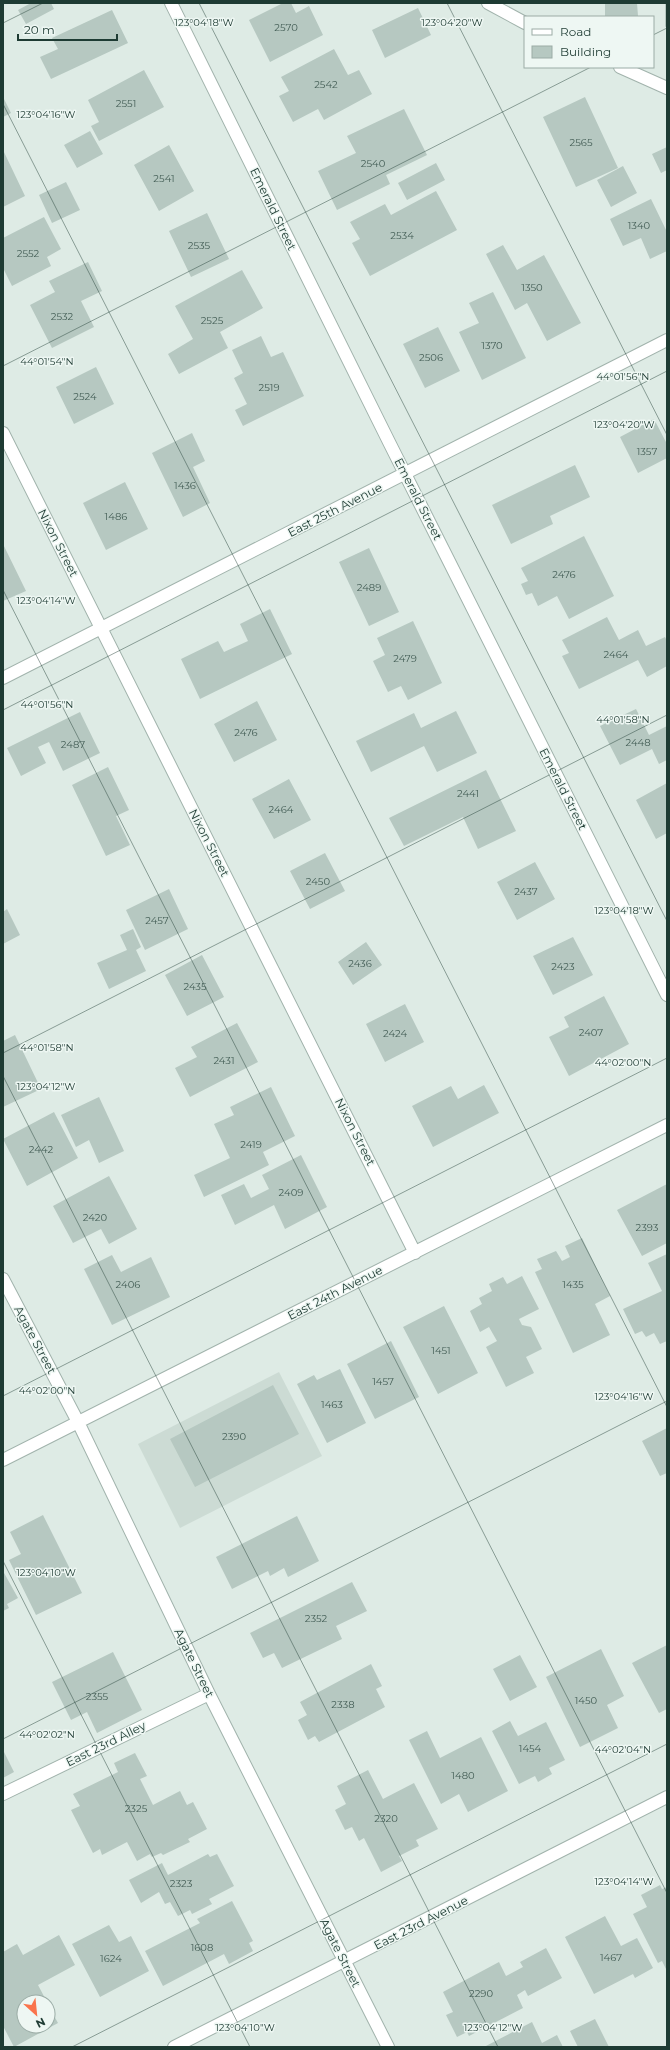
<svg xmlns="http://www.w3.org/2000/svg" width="670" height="2050" font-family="Montserrat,sans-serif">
<rect width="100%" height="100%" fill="#deebe5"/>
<path fill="#ccdbd4" d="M279,1372l43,84 -142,72 -42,-84z"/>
<path fill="#b6c8c1" d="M31,3h20l3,6 -28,15 -8,-14z
M283,3h8l5,10 13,-7 14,29 -53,27 -21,-42z
M605,3h32l1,13 -33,1z
M665,3h2v23l-2,1z
M418,8l13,27 -46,23 -13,-28z
M112,10l16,33 -77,36 -11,-22 18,-8 -6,-11z
M334,49l14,26 11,-5 13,24 -48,26 -6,-11 -25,13 -14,-26 10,-5 -8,-14z
M144,70l20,37 -65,34 -8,-15 8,-4 -11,-22z
M3,97l8,16 -8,4z
M585,97l33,71 -42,19 -33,-70z
M404,109l23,46 -41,20 4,9 -53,26 -19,-39 38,-18 -9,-17z
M90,131l13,23 -26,14 -13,-23z
M169,145l25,46 -35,20 -25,-46z
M667,147v23l-6,3 -9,-19z
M3,150l22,46 -22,11z
M436,163l9,17 -38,20 -9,-17z
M623,166l14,27 -26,14 -14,-27z
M66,182l14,28 -28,13 -13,-28z
M436,191l21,39 -87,46 -18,-33 8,-4 -10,-17 35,-18 6,11z
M651,199l16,33v19l-17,8 -9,-21 -18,8 -13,-27z
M207,213l22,46 -38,18 -22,-46z
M44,217l17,32 -14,8 4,9 -39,20 -9,-18v-30z
M503,245l14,25 27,-15 37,68 -34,18 -20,-38 -12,7 -29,-56z
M88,262l14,29 -21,10 13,26 -42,21 -22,-43 25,-13 -6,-11z
M242,270l21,38 -43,24 8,16 -49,26 -11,-20 25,-15 -18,-33z
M493,292l33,66 -44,22 -23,-48 20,-9 -10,-20z
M438,327l22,44 -35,17 -22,-44z
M261,336l10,21 12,-5 21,44 -61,30 -8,-16 12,-6 -13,-26 9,-5 -11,-23z
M96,367l18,37 -40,20 -18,-37z
M654,419l13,25v14l-29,15 -18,-36z
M192,433l13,28 -12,6 17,36 -27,14 -31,-64z
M575,465l15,32 -40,19 3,8 -42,20 -19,-39z
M125,482l23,47 -42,21 -23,-47z
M584,536l30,60 -45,23 -12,-23 -19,10 -6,-13 -6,2 -5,-11 7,-3 -7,-13z
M3,544l23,47 -23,10z
M369,548l30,64 -30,14 -30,-64z
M270,609l22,45 -92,45 -19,-40 37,-18 6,11 24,-11 -8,-17z
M607,617l12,23 19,-10 8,16 19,-9 2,4v25l-20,11 -9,-17 -59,29 -17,-33 7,-3 -7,-13z
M413,621l29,62 -34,17 -7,-14 -13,6 -15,-31 12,-6 -8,-17z
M257,701l20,39 -43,22 -20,-38z
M636,709l13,26 18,-9v34l-8,4 -7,-15 -32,16 -20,-39z
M456,711l21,42 -40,19 -13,-26 -53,26 -15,-31 58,-28 7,15z
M80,712l20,41 -37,18 -14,-29 -11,5 8,16 -25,13 -14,-28z
M108,767l21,43 -13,6 14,29 -24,11 -34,-71z
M486,770l30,61 -38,18 -15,-32 -59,29 -15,-28z
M289,779l22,41 -37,19 -22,-40z
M667,783v50l-11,6 -20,-39z
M325,853l20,38 -35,18 -20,-38z
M535,862l20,37 -38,21 -20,-38z
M169,889l19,40 -43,21 -19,-40z
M7,909l13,26 -17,9v-32z
M133,929l8,18 -5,3 10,21 -37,18 -12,-26 30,-13 -7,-15z
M573,937l20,38 -40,20 -20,-39z
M366,942l16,23 -29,20 -15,-23z
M202,955l22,42 -37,19 -22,-41z
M604,996l25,48 -60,32 -20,-39 20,-10 -5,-10z
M405,1004l19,38 -39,20 -19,-38z
M237,1023l21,39 -68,35 -15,-29 22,-11 -6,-10z
M15,1035l26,54 -38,18v-66z
M484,1085l15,28 -66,34 -21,-41 39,-20 7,13z
M271,1087l24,49 -32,16 6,13 -65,32 -10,-22 36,-17 -16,-34 20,-9 -4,-8z
M99,1097l25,54 -25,12 -10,-23 -13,7 -15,-32z
M54,1112l24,46 -51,28 -24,-47z
M301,1155l26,52 -42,22 -11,-24 -39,20 -14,-30 23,-11 7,14 18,-9 -7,-14z
M109,1176l28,53 -28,15 -8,-15 -28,14 -20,-37z
M667,1184v59l-25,13 -25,-46z
M582,1238l28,58 -15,8 15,31 -37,18 -38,-81 7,-3 -5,-10 19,-8 6,10 8,-4 -5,-11z
M667,1254v87l-7,3 -6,-11 -8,4 -4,-6 -7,3 -12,-25 39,-18 -14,-28z
M112,1255l9,17 30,-15 19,40 -58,28 -28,-56z
M522,1276l17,33 -20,10 3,6 9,2 11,22 -16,8 8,16 -28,14 -20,-40 11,-6 -8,-14 -9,5 -10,-21 12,-7 -3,-6 13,-7 -3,-7 14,-7 4,7z
M444,1306l34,67 -40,21 -35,-67z
M391,1341l28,56 -44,22 -28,-55z
M340,1369l26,54 -39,20 -30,-59 17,-9 3,5z
M273,1385l26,49 -104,53 -25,-48z
M667,1428v45l-7,3 -18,-35z
M43,1515l39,78 -46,22 -27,-55 12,-6 -11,-22z
M297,1516l22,45 -31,16 -4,-9 -14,8 -2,-5 -36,18 -16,-32z
M3,1571l15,27 -11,6 2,4 -6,3z
M352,1582l15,29 -31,15 6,13 -60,29 -8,-15 -11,5 -13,-25z
M667,1645v64l-8,4 -27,-50z
M601,1649l23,47 -17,9 11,23 -38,19 -34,-70z
M113,1652l29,58 -45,23 -10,-21 -16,8 -19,-38z
M520,1655l17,32 -27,14 -17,-32z
M371,1664l11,22 -6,3 9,18 -66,35 -4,-6 -7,4 -10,-20 9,-5 -7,-13z
M510,1721l8,15 28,-14 19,38 -16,8 3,6 -14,8 -3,-6 -16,8 -27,-53z
M427,1731l13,27 41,-21 27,54 -40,21 -9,-18 -18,10 -32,-64z
M3,1750l11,22 -11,6z
M135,1753l12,23 -7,3 13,26 27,-14 7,14 6,-3 14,27 -19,10 2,3 -27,13 -2,-2 -9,4 -2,-3 -13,7 -10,-19 -25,13 -2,-6 -7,4 -22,-43 9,-4 -7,-12 45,-22 -4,-9z
M368,1770l15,29 31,-16 24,46 -22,11 3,6 -20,10 3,5 -21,11 -17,-34 -5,3 -7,-14 -7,3 -10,-20 11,-6 -9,-18z
M208,1854l2,3 7,-3 17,32 -25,13 3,5 -20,10 -2,-4 -12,6 -8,-14 -5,2 -6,-12 -18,11 -12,-23 33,-17 6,12z
M660,1885l2,4 5,-2v84l-5,-10 -4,2 -25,-49 14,-7 -6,-12z
M232,1901l21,40 -4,2 4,8 -24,13 -5,-10 -61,32 -18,-35 55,-28 -3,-4z
M605,1916l16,30 16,-8 16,30 -18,10 -2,-4 -39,20 -29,-57z
M109,1925l10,17 12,-6 18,35 -49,26 -28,-53z
M59,1935l16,30 -37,20 9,17h-23v24h24v-21l10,18 -44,24 -11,-21v-74l14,-8 6,11z
M546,1948l16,30 -34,18 -3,-6 -8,5 6,13 -54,28 -2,-4 -10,5 -11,-22 7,-3 -10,-20 56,-30 7,14 17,-9 -3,-5z
M595,2019l14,28h-31l-8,-16z
M532,2022l10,21 15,-8 6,12h-79z"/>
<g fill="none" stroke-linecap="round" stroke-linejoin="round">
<g stroke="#a1b3ac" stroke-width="14">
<path id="minor" d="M171,3l219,441 277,551
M488,3l37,20
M620,67l47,21
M3,433l412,820
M3,678l664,-338
M3,1279l75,143 131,272 179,353
M3,1460l664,-335
M3,1794l206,-100
M174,2047l493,-250"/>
</g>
<use href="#minor" stroke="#fff" stroke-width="12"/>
</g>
<path fill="none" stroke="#1e3b33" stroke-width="1" stroke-opacity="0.45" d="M199,3l468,918M447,3l220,432M3,23l40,-20M653,35l14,-7M3,104l664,1303M3,366l588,-299M3,590l664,1303M3,710l664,-339M3,1053l664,-338M3,1076l495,971M3,1396l664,-338M3,1561l247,486M3,1739l664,-338M72,2047l595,-303"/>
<g text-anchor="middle" stroke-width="3" stroke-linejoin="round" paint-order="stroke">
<g font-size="10" fill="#445e56">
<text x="286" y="31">2570</text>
<text x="326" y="88">2542</text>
<text x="126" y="107">2551</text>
<text x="581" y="146">2565</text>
<text x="373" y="167">2540</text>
<text x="164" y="182">2541</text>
<text x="639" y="229">1340</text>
<text x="402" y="239">2534</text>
<text x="199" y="249">2535</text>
<text x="28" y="257">2552</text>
<text x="532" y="291">1350</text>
<text x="62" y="320">2532</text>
<text x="212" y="324">2525</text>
<text x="492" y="349">1370</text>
<text x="431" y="361">2506</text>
<text x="269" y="391">2519</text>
<text x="85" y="400">2524</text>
<text x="647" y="455">1357</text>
<text x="185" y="489">1436</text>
<text x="116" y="520">1486</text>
<text x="564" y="578">2476</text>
<text x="369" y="591">2489</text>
<text x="616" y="658">2464</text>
<text x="405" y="662">2479</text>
<text x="246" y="736">2476</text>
<text x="638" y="746">2448</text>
<text x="73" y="748">2487</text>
<text x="468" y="797">2441</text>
<text x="281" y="813">2464</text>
<text x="318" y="885">2450</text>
<text x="526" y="895">2437</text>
<text x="157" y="924">2457</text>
<text x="360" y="967">2436</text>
<text x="563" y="970">2423</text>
<text x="195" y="990">2435</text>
<text x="591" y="1036">2407</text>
<text x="395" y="1037">2424</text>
<text x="224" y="1064">2431</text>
<text x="251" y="1148">2419</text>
<text x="41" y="1153">2442</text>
<text x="291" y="1196">2409</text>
<text x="95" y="1221">2420</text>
<text x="647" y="1231">2393</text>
<text x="128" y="1288">2406</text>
<text x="573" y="1288">1435</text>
<text x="441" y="1354">1451</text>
<text x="383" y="1385">1457</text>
<text x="332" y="1408">1463</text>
<text x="234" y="1440">2390</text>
<text x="316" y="1622">2352</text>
<text x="97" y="1700">2355</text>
<text x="586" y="1704">1450</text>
<text x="343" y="1708">2338</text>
<text x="530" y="1752">1454</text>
<text x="463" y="1779">1480</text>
<text x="136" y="1812">2325</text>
<text x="386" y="1822">2320</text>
<text x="181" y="1887">2323</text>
<text x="202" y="1951">1608</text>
<text x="611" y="1961">1467</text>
<text x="111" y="1962">1624</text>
<text x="481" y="1997">2290</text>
</g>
<g font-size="12" fill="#1e3b33" stroke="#eef7f3">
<text transform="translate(273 209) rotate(64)" y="4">Emerald Street</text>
<text transform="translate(418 499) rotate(63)" y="4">Emerald Street</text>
<text transform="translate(335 510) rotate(-27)" y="4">East 25th Avenue</text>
<text transform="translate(58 543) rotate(63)" y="4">Nixon Street</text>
<text transform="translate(563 789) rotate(63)" y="4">Emerald Street</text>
<text transform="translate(209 843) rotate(63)" y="4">Nixon Street</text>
<text transform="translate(355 1132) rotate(63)" y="4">Nixon Street</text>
<text transform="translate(335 1293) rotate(-27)" y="4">East 24th Avenue</text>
<text transform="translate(35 1340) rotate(62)" y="4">Agate Street</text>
<text transform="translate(194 1663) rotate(64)" y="4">Agate Street</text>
<text transform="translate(106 1744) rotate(-26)" y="4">East 23rd Alley</text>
<text transform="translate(421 1923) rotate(-27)" y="4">East 23rd Avenue</text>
<text transform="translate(340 1953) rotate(63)" y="4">Agate Street</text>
</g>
</g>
<g font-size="10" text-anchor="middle" fill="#1e3b33" stroke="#eef7f3" stroke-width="3" stroke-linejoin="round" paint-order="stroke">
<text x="204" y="26">123°04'18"W</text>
<text x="452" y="26">123°04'20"W</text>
<text x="46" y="118">123°04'16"W</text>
<text x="47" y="365">44°01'54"N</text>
<text x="623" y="380">44°01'56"N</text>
<text x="624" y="428">123°04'20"W</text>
<text x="46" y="604">123°04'14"W</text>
<text x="47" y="708">44°01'56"N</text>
<text x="623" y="723">44°01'58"N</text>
<text x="624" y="914">123°04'18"W</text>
<text x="47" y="1051">44°01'58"N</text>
<text x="623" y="1066">44°02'00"N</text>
<text x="46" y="1090">123°04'12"W</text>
<text x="47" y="1394">44°02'00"N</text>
<text x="624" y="1400">123°04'16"W</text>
<text x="46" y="1576">123°04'10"W</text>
<text x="47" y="1738">44°02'02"N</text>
<text x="623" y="1753">44°02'04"N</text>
<text x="624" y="1885">123°04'14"W</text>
<text x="245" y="2031">123°04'10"W</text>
<text x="493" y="2031">123°04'12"W</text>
</g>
<rect width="670" height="2050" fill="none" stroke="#1e3b33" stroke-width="8"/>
<rect x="524" y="16" width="130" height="52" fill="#eef7f3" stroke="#9baca6"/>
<rect x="532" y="29" width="20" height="6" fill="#ffffff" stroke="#9baca6"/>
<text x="560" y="36" font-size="12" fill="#1e3b33">Road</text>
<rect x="532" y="46" width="20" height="12" fill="#b6c8c1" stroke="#9baca6"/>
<text x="560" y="56" font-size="12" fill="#1e3b33">Building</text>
<g transform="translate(36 2014) rotate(153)"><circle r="19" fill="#eef7f3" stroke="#9baca6"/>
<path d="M0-3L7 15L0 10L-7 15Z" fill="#fa744c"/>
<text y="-6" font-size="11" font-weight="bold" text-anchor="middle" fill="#1e3b33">N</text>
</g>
<path d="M18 34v6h99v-6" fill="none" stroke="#1e3b33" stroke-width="2"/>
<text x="24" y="34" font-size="12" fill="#1e3b33" stroke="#eef7f3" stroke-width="3" paint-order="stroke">20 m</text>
</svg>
